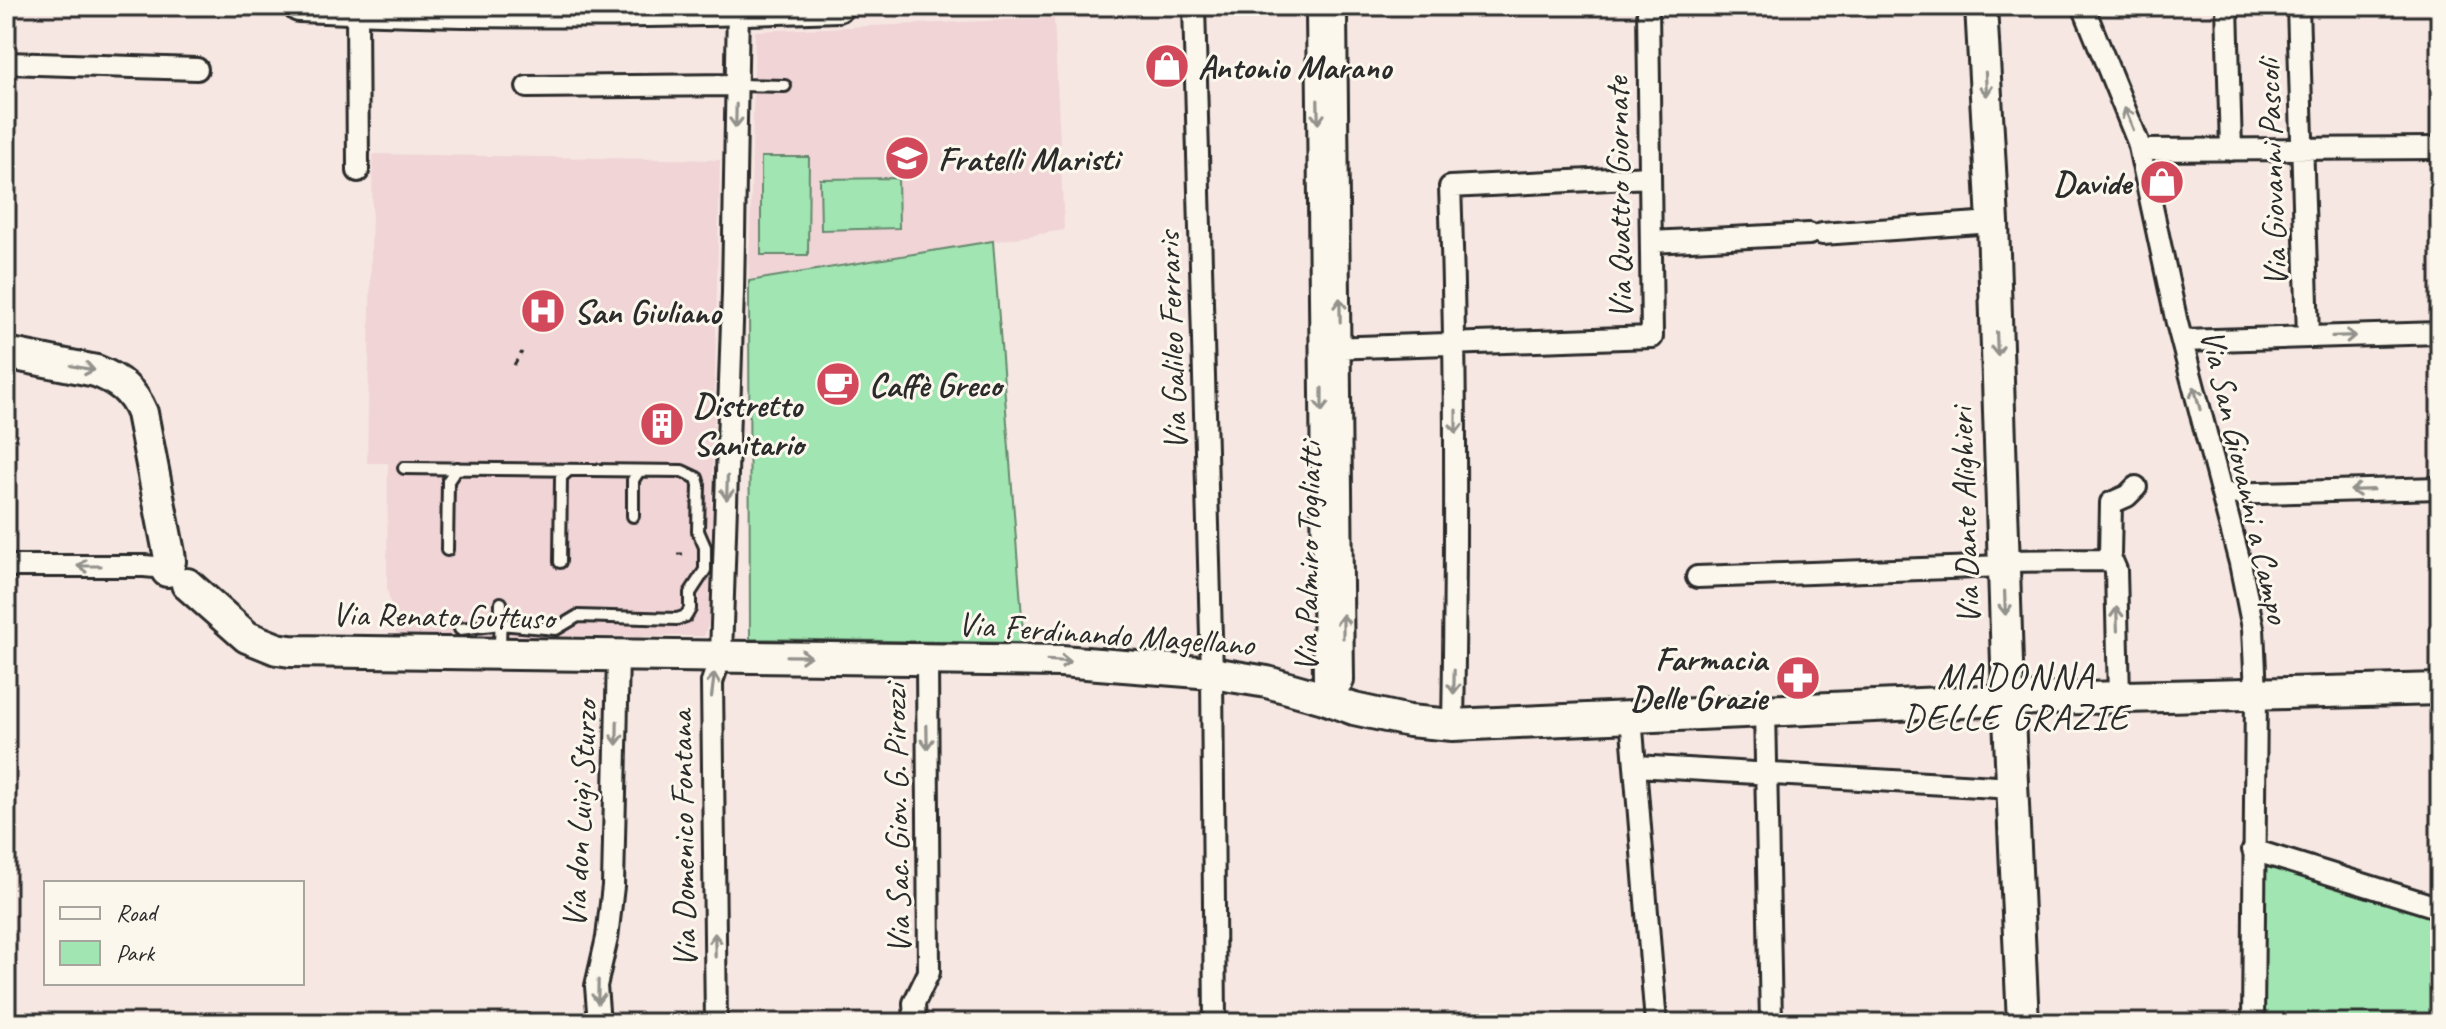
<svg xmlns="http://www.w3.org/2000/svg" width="2446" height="1029" font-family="Caveat,sans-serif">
<rect width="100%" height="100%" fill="#f6e7e2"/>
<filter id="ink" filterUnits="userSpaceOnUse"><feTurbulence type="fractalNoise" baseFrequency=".0125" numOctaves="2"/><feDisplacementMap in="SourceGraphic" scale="16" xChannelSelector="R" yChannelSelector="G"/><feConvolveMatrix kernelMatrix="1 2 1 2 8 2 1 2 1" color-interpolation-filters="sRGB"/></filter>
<g filter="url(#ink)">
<path fill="#f0d4d6" d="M1054,18l10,212 -315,51 6,-250z
M373,154l347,6 -11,462 -5,14 -307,1 -10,-50 1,-124h-21z"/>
<path fill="#a1e6b2" stroke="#66886e" stroke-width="2" d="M761,157h48l-1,98h-47z
M898,178l1,50 -78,2 -1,-51z
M993,241l31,402 -274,-4 -1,-358z
M2265,863l175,53v107h-177z"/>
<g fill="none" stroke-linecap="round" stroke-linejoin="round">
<g stroke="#2b2b2b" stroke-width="16">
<path id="lane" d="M736,85l49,1
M404,468l278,3 15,7 2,7 -1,46 7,16v23l-15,23v16l-4,7 -9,3 -99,-3 -22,13 -56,-5 -40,5
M633,516v-36l6,-9
M447,550l1,-69 9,-13
M560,562l1,-85 8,-7
M500,649l1,-46"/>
</g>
<g stroke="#2b2b2b" stroke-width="26">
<path id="street" d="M1194,6l18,667 3,350
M1319,6l-2,5 7,669 5,20
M2083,6l55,136 39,181 63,240 13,65 3,65 -3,330
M2227,6l4,144
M2298,6l10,331
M357,9l1,162
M6,63l191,6
M527,87l209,-2
M2140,150l300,-2
M1822,234l171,-12
M1651,242l158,-8
M2182,341l258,-8
M1329,348l323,-11 -4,-331
M2222,494l218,-6
M2107,560l3,-5 1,-52 16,-7 9,-9
M2004,561l103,-1 6,3 3,7 3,127
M6,566h138l11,1 21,9
M1697,577l307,-11
M1329,700l14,-19 -7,-669 -3,-6
M1765,709l6,314
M1631,717l25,306
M1453,725c3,-180 4,-359 -3,-538l200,-10
M1636,766l377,22
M2253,850l187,58
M599,1023l-3,-37 11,-48 6,-52 5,-231
M716,1023l-4,-341 9,-27 12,-363 5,-286
M915,1023l-1,-20 15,-31 -2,-313"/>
</g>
<g stroke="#2b2b2b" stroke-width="36">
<path id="secondary" d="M299,6c179,8 360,7 539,0
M1981,6l12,216 15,473 15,328
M6,353l90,18c23,9 37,20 46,42l27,140 1,8 -3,10
M187,584l60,53 30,12 13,2 771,10 151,12 55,9 57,16 30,11 55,12 44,4 555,-25 432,-11"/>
</g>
<path stroke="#2b2b2b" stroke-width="3" stroke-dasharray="6 6" stroke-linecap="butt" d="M514,365l8,-13
M677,554h12"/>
<use href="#lane" stroke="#fbf7ec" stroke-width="10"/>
<use href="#street" stroke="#fbf7ec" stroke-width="20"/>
<use href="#secondary" stroke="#fbf7ec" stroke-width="30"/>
</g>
<defs><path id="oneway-shaft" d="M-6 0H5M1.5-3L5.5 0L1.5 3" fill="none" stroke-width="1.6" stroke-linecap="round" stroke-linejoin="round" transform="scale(2)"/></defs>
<g stroke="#93918c">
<use href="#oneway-shaft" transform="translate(1986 84) rotate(87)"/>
<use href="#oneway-shaft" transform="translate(1318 112) rotate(89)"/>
<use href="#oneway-shaft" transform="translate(736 116) rotate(91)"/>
<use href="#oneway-shaft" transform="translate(2129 119) rotate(-112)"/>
<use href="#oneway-shaft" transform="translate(1340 310) rotate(-91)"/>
<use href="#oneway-shaft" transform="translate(2344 336) rotate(-2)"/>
<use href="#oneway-shaft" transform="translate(1997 344) rotate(88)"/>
<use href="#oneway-shaft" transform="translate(83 368) rotate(11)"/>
<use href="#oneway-shaft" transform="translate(2197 398) rotate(-105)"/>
<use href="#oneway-shaft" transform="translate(1322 400) rotate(90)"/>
<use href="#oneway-shaft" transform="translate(1456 422) rotate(90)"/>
<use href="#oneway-shaft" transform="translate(727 488) rotate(92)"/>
<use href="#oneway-shaft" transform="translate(2362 490) rotate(178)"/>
<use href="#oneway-shaft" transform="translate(89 566) rotate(180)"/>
<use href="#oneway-shaft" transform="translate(2005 603) rotate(88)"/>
<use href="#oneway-shaft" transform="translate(2117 619) rotate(-92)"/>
<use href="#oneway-shaft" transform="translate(1343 626) rotate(-90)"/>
<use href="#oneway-shaft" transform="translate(799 656) rotate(1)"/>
<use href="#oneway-shaft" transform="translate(1059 661) rotate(3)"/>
<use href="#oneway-shaft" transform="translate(1454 682) rotate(91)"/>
<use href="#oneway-shaft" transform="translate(713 685) rotate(-83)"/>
<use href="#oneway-shaft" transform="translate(617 733) rotate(91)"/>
<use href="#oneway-shaft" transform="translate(927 737) rotate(89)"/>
<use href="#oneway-shaft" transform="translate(715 945) rotate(-91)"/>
<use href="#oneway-shaft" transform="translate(598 992) rotate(91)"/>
</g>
</g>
<defs>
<g id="shop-disc" transform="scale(2.3)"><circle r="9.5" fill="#d1495b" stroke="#fbf7ec"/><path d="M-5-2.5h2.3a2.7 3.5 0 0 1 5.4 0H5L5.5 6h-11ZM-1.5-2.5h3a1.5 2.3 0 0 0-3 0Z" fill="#fff"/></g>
<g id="school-disc" transform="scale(2.3)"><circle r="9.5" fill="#d1495b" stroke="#fbf7ec"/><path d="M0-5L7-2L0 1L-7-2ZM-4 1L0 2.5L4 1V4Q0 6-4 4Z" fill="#fff"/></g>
<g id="hospital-disc" transform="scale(2.3)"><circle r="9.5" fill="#d1495b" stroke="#fbf7ec"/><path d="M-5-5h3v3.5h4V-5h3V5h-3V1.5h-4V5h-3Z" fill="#fff"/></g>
<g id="cafe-disc" transform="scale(2.3)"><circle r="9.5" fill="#d1495b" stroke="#fbf7ec"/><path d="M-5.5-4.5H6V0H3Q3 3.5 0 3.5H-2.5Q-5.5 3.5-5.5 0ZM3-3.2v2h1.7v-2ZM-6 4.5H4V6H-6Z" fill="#fff"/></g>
<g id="building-disc" transform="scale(2.3)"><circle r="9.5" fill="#d1495b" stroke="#fbf7ec"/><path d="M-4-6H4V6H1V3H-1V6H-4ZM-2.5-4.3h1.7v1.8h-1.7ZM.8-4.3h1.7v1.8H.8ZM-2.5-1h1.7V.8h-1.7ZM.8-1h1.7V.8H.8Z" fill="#fff"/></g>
<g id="pharmacy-disc" transform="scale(2.3)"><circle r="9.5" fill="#d1495b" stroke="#fbf7ec"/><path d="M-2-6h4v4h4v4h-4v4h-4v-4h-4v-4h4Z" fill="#fff"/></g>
</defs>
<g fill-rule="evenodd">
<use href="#shop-disc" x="1167" y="66"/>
<use href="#school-disc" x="907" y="158"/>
<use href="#shop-disc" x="2162" y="182"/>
<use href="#hospital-disc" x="543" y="311"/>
<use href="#cafe-disc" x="838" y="384"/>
<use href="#building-disc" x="662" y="424"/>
<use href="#pharmacy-disc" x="1798" y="678"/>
</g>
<g text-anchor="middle" stroke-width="6" stroke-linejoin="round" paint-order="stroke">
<g font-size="34" font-weight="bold" fill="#2b2b2b" stroke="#fbf7ec" text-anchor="start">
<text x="1198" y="78">Antonio Marano</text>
<text x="938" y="170">Fratelli Maristi</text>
<text x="2131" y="194" text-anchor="end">Davide</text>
<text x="574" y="323">San Giuliano</text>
<text x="869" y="396">Caffè Greco</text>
<text x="693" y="416">Distretto<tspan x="693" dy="39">Sanitario</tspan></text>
<text x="1767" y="670" text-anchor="end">Farmacia<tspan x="1767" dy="39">Delle Grazie</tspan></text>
</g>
<g font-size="34" fill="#2b2b2b" stroke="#fbf7ec">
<text transform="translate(2271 173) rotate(-92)" y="12">Via Giovanni Pascoli</text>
<text transform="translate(1618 198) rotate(-91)" y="12">Via Quattro Giornate</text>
<text transform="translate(1171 341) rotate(-92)" y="12">Via Galileo Ferraris</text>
<text transform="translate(2246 476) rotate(77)" y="12">Via San Giovanni a Campo</text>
<text transform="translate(1964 516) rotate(-92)" y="12">Via Dante Alighieri</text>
<text transform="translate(1307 557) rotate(-89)" y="12">Via Palmiro Togliatti</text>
<text transform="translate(443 615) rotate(1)" y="12">Via Renato Guttuso</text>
<text transform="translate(1106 633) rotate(4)" y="12">Via Ferdinando Magellano</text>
<text transform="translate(579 814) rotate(-87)" y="12">Via don Luigi Sturzo</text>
<text transform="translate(896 819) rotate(-91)" y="12">Via Sac. Giov. G. Pirozzi</text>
<text transform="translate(682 839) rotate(-91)" y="12">Via Domenico Fontana</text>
</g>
<g font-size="36" letter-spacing="2" fill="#2b2b2b" stroke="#fbf7ec">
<text x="2016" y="688">MADONNA<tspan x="2016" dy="41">DELLE GRAZIE</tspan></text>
</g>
</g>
<rect width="2446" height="1029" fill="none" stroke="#fbf7ec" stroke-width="32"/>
<rect x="16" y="16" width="2414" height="997" fill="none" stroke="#2b2b2b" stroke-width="3" filter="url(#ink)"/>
<rect x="44" y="881" width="260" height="104" fill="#fbf7ec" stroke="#a8a59f" stroke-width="2"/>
<rect x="60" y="907" width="40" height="12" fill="#fbf7ec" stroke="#a8a59f" stroke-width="2"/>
<text x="116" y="921" font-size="24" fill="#2b2b2b">Road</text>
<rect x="60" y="941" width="40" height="24" fill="#a1e6b2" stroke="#a8a59f" stroke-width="2"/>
<text x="116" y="961" font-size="24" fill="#2b2b2b">Park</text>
</svg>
